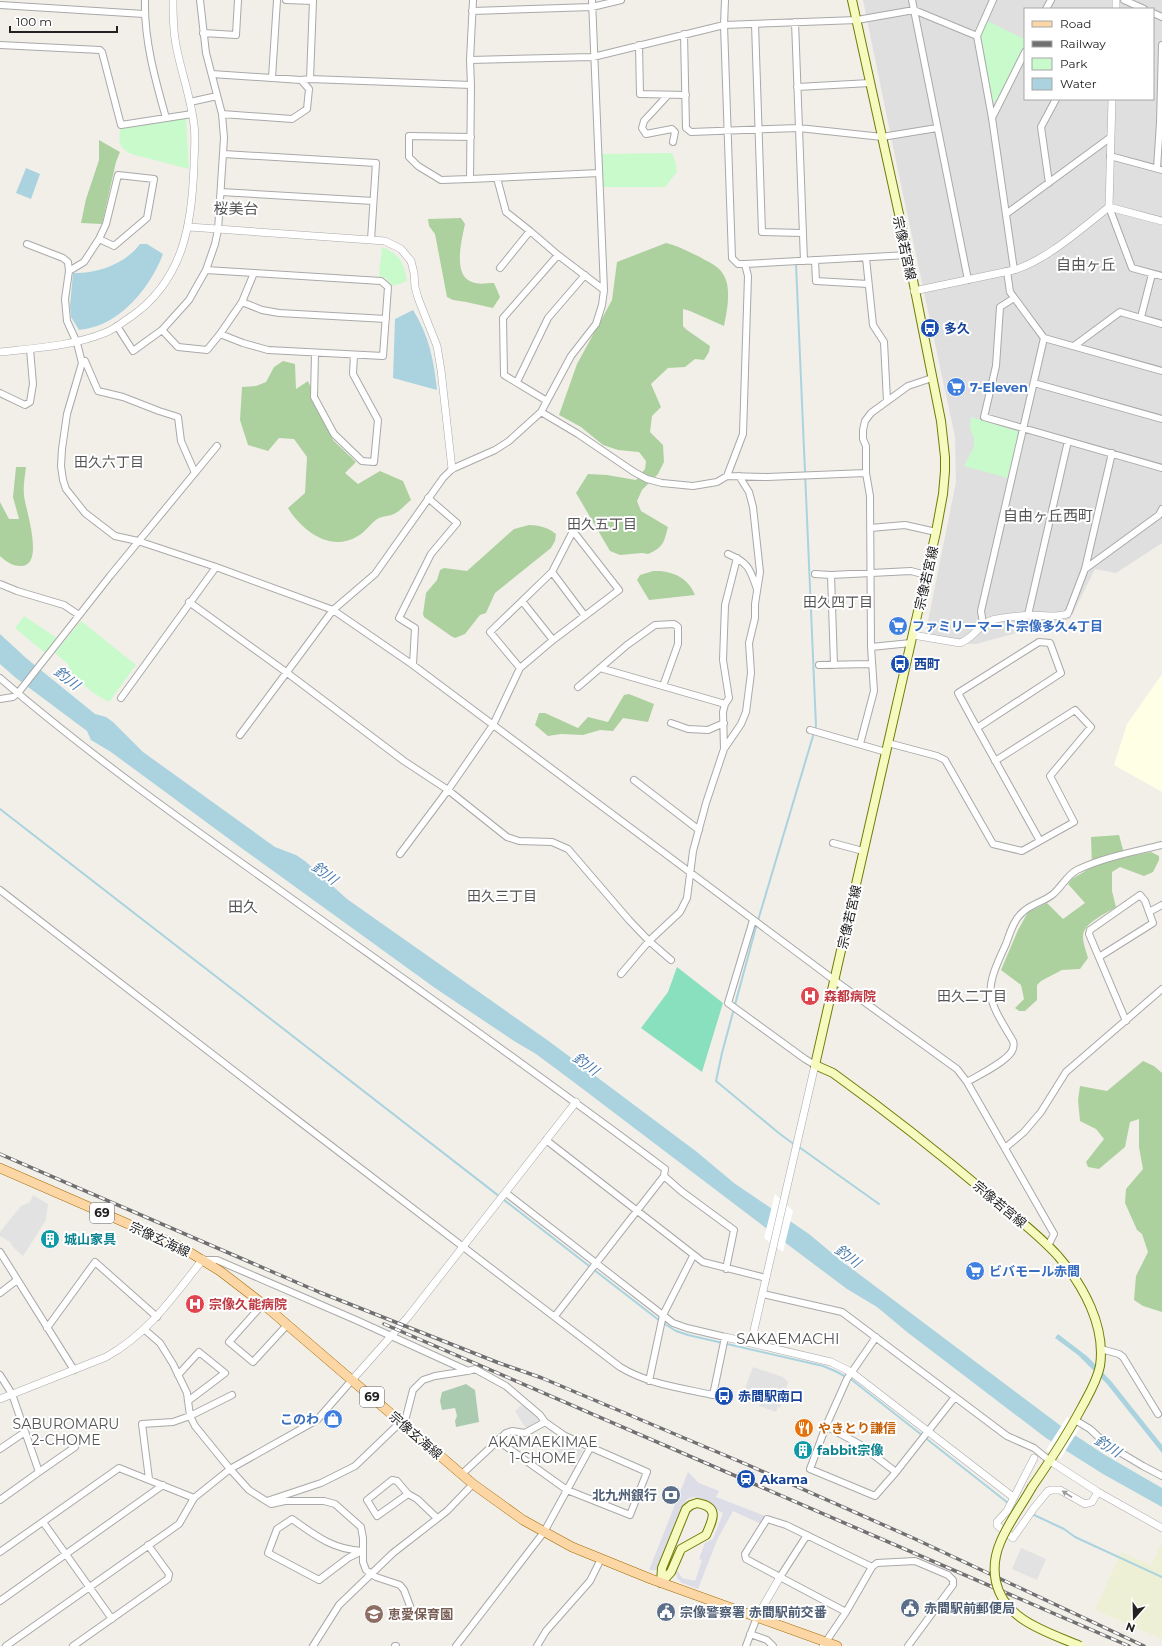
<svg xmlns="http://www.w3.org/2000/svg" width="1162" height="1646" font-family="Montserrat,'Noto Sans JP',sans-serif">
<rect width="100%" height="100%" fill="#f2efe9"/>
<path fill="#e0dfdf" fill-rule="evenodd" d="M863,0h299v543l-46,30 -21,-4 -25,50 -94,25 -52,-3 32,-159 -1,-45 -58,-271zM1025,9h128v90h-128z"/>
<path fill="#ffffe5" d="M1162,674v118l-48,-27 13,-41z"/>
<path fill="#eef0d5" d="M1162,1542v97l-67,-29 26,-58 30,13z"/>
<path fill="#add19e" d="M99,140l21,12 -4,10 -14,62 -21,-1 5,-24 13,-39z
M461,218l4,6c-3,15 -13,51 7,58 7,3 15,1 22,1l6,14 -7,11 -27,-6 -13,-2 -6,-3 -12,-63 -6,-8 -1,-7z
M666,243c12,3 21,8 32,13 8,5 20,9 25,18 9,13 4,37 1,52l-34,-15 -7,-2v17l4,4 23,16 -1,6 -5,8 -9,-1 -10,8 -17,1 -17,16 10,23 -9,9 -2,16 13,13 1,17 -6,12 -16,16 -5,11 4,10 27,16c-4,15 -4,20 -20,27l-6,-1 -22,2 -10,-4 -34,-58 12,-19 19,1 29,5 9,-11 1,-8 -7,-9 -21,-2 -15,-5 -22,-18 -22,-12 18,-51 35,-64 5,-38z
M283,361l12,3 1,25 12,-8 25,59 23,22 -11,11 13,11 22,-13 23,10 8,19c-5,4 -11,11 -17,14 -4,2 -10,2 -15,4 -8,4 -13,14 -21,18 -27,17 -56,-5 -70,-28l17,-15 2,-36 -13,-18 -15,-1 -11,13 -20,-6 -8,-25 2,-33 14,-1 10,-4 8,-15z
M16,467h10c-1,9 -3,19 -2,28 1,13 21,69 -2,71 -8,1 -17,-5 -22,-10v-54l9,17h10l-6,-22z
M529,525c10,0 20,3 27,9l-1,7 -4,7 -56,45 -9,20 -6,2 -15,19 -10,4 -4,-2 -27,-19 -1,-3 3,-21 11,-13 3,-10 4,-2 23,3 47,-42z
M653,571c18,-1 35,6 42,24l-46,5 -12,-20 3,-5z
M629,694l25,10 -6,18 -25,-4 -10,13 -13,-1 -17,5 -22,-1 -13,2 -13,-11 4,-12h6l33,15 10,-11 20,5 16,-27z
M1119,835l6,22 26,-5 8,4v4l-6,12 -9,4 -24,-9 -8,5v19l4,16c-10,7 -32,15 -33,29 0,7 3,15 5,22l-8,11 -18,1 -21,11 -4,4v15l-12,11h-6l-4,-3 9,-9 -3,-14 -20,-15 17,-40 10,-18 19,-9 16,16 22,-16 -17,-19 4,-5 20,-12 -1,-30z
M1143,1061l11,5 8,7v239l-19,-6 -9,-6 2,-24 12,-24 -6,-18 -5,-4 -12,-27 1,-14 17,-20 -4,-22v-28l-9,3 -5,25 -26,22 -11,-2 -2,-5 18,-23 -8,-10 -16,-8 -2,-21 2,-14 27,5z"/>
<path fill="#aacbaf" d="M466,1384l9,6 4,32 -23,5 -1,-6 2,-5 -2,-8 -13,2 -2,-9 2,-9z"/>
<path fill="#c8facc" d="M987,21l38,18v8l-29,56 -4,-3 -11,-65z
M186,118l3,51 -58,-15c-13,-7 -12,-11 -11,-25z
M672,153l4,11 1,8 -12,15h-62l-2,-33z
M382,247c18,7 22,16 25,34l-14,5 -8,-8 -6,-2z
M971,417l47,14 1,2 -11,45 -44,-12 10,-19v-8l-4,-12z
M24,616l33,22 -12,15 -30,-25z
M81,621l55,44 -27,37 -14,-8 -27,-22 1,-7 -14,-12z"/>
<path fill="#88e0be" d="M677,967l46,36 -21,69 -61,-44 27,-36z"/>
<path fill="#e2e2e2" d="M33,1195l15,9 -2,16 -23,36 -10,-9 -3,-5 -10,-6v-4l21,-26 9,-4z
M753,1367l30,10 5,5 -8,26 -2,-1 -2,5 -17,-6 2,-6 -4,-2 -3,7 -9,-4 2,-7 -7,-2 2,-3 3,-1z
M523,1404l16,16 -11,7h-3l-10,-16z
M564,1441l18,8v3l-9,15 -19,-12z
M1021,1548l25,11 -9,21 -25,-11z"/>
<path fill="#dddde8" d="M688,1472l11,11 20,8 -3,6 49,19 -4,8 -28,-13 -16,29 -19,49 -16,-6 -5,-5 -1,-6v-2l3,3 3,5 13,3 7,-21 -3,-1 6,-16 8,-4 10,-26 -8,-4 -2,-4 -3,-2 -16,-6 -7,2 -24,63 -6,8h-8z"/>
<path fill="#aad3df" d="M26,168l14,6 -9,25 -15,-6z
M140,244h7l16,10c-11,29 -35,61 -66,72 -6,2 -12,3 -18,4l-8,-13 -1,-11 3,-33c24,1 52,-9 67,-29z
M413,310c16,25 21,51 24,80l-44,-12 2,-59z
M0,634l26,24 69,56 11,3 7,5 30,30 132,95 21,8 9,6 42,38 203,143 147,110 37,31 75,51 30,25 222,167 44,29 57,33v19l-59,-33 -57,-36 -139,-106 -30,-25 -30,-18 -56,-42 -220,-167 -35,-26 -22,-13 -79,-53 -195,-141 -129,-95 -20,-12 -4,-9 -71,-53 -16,-14z
M1058,1334l30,23 23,24 51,64v8l-55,-69 -29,-29 -23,-17z"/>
<path fill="#fff" d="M775,1194l18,17 -10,41 -19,-14z
M1067,1417l14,9 -21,33 -14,-9z"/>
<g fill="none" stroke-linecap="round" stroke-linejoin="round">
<path stroke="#aad3df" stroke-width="2" d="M0,809l660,512
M795,1145l-15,-11 -64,-53 6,-28 34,-126 60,-201 -20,-462
M799,1147l80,57
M663,1323l13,8 12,4 135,31 12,5 17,9 156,123
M1032,1514l32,15 11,8 87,40"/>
<g stroke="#a9a9a9" stroke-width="8">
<path id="minor" d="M145,0c-1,40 10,79 21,118
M286,0l27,1 -3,78
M473,0l-3,60 1,25 -1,94 129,-6
M725,0l-1,25 8,233 6,6h7l163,-9
M912,0l56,280
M993,0l-16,36 15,82 22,152
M1124,0l20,9
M0,5l144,9
M1046,9l5,-9
M472,11l120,-4 29,-7
M1153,13l9,4
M795,22l9,239
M755,24l7,208 40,1
M203,33l33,2 2,-35
M684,34l2,94 5,4 108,-4 83,9 55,-9
M0,45l100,5 2,2 19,73 71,-11
M639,45l1,49 46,1
M470,60l123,-3 131,-32 133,-5 57,-10 63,26
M212,74l89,6 8,9 -2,20 -15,10 -70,-5
M272,78l5,-78
M301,80l9,-1 161,6
M797,87l73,-4
M668,95l-24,26 -2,7 4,6 26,-5 3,3 -2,10
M190,102l27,-6
M992,118l33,-66
M224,154l152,9 -5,77
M1110,156l52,14
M1157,168l3,-45 2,-78
M497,178l9,34 24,19
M470,179l-29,1 -23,-14 -9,-9v-21l62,1
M1049,183l-8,-56 15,-28
M221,192l152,9
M1109,207l23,61 30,8
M1006,214l105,-77
M27,244l36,14 5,4 1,9 -4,28 2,22 10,22 5,20 -15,51 -5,35 -1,17 2,14 3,9 19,24 30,23 23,5 78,26 117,43 80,55 421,315 123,89 10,13 87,152 -6,12
M866,258l7,67 11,17 3,59
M815,260l1,21 52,3
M500,268l30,-37 28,24
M69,271l15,-9 15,-23 15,7 33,-28 7,-39 -36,-4 -12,49 -7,15
M1007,271l3,21 34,46 118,33
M1014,298l-14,9 -4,59 -12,51 178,51
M242,302l20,8 17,3 107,6
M1141,317l11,-43
M117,326l16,25 29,-21 27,-30 17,-30 9,-26 3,-14 6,-92 -2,-24 -16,-61 -6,-53
M162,330l16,17 29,3 13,-16 22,-32 12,-29 -48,-3
M220,334l23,9 25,7 115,6 5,-69 -7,-6 -127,-8
M1074,346l46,-34 42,12
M315,353l-1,44 20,37 28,27 12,1 4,-42 -25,-46 1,-19
M82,363l3,-2 13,30 25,6 36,14 19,6 3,24 14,32
M517,382l31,-64 37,-43
M1034,383l128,36
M0,393l25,12 5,-3 3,-18 -3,-35
M547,401l-43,-26 -1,-57 55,-63 46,35
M541,412l37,22 56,38 13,7 15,4 31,3 24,-4 10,-6 40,1 99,-4
M727,476l16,-42 5,-158 -3,-12
M870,528l35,-3 31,7
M573,531l46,59 -66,50 -33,28 -30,-36 62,-60z
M728,554c21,9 22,15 29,35
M1085,569l74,-54 3,-6
M552,572l33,44
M815,574l16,1
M0,584l17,7 47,14 15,10
M522,601l31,39
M189,602l97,70 118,89 44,29 59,47 12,4 33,1 16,7 61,71 20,21 22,19
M1067,614l2,-3 16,-42 27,-116
M1028,615l40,-174
M983,624l-2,-13 63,-273
M871,647l40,-4
M413,665l2,-37 -16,-10 32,-64 26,-31 -29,-25
M819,665l53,-1
M834,665l-3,-90 80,-4 15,4
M600,668l125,36 -2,8 1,37 -18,54 -13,48 -6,47 -7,14 -31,29 -28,33
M0,678c87,75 181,142 274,208 131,94 262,186 391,283l-1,7 -109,140
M578,687l49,-42 28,-20 19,-1 4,3v17l-15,42
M121,698l95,-131
M0,699l13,-2 5,-4 92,-117 107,-130
M725,704l4,-6 -6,-38 2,-55 12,-47
M671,723l17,6 20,1 16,-7
M977,728l-19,-35 81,-51 11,1 11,30 -84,55 63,113
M810,730l76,22
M240,735l93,-125 42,-36 68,-96 9,-9 43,-19 14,-9 32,-29 30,-56 25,-32 6,-19 2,-15 -12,-290
M888,743l49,13 8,4 48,84 29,7 52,-29 -24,-46 41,-49 -16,-17 -80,51
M860,744l14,-53 -3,-44 -1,-151 -4,-23v-27l-3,-7v-9l2,-9 6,-8 37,-27 24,-8
M724,749l17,-25 5,-12 5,-39 -2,-30 6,-25v-14l5,-32 -7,-65 -4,-15 -10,-16
M634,780l65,50
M833,843l30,8
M400,854l48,-64 45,-65 27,-57
M0,890l304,235 316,242c28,17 61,21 93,28l12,-58 -38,-9 -14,-5 -167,-130
M1149,912l13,-7
M753,920l-25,83 77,56 10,6
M1099,957l54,-34 -8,-22 -5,-6 -50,35 -1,4 37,87
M967,1082c12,-7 39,-20 45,-31 2,-4 2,-7 1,-10 -27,-45 -30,-48 -7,-97 4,-11 8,-25 17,-32 8,-8 20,-10 29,-17 10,-8 14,-19 25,-25 27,-13 57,-18 85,-25
M546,1140l157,122 63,16
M1005,1148l19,-16 17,-20 25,-40 96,-83
M664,1176l17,15 53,39 -8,39
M0,1252l74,118
M203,1260h14l139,60 112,51 7,-2 31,17 34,29 5,7 20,14 82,36 -17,43 -63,-25 -70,-50
M0,1293l17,-13
M763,1294l79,18 165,124 27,12 16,13
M263,1304l-34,38 24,20 34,-37
M47,1328l48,-66 62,55
M145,1330l15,13 13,21 14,29 3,23 5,10 35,43 19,21 22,14 14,-3h39l11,3 26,23 2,11v24l3,8 10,7 24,8 4,5 6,16
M876,1337l-29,42 -21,47 -16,43 65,27 21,-24 59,-75
M1101,1349l18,5 4,3 35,57
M0,1375l12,19 27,78 -39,28
M178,1375l21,-23 26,21 -37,28
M649,1381l14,-66 30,-59
M1075,1420l15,9 16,15 37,22 19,10
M826,1426l33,18 37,28
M0,1449l25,-17
M39,1472l36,-25
M462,1474l44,-41 6,-2 13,2 20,-11
M149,1479l-7,-55 31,-2 17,-6 42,-21
M392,1480l5,1 11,13 -31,22 -10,-16z
M408,1494l9,5 20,19
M267,1501l54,-18 34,-17 51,-49 7,-27 10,-10 12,-4 32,-5
M292,1519c24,17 40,30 70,32l-14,7 -29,22 -51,-27 9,-24z
M43,1522l69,97
M0,1552l119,-84 75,30
M780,1577l27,-42
M0,1601l163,-116
M846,1612l-100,-53 -1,-5 22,-35 19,6 86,42
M750,1634l17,6 6,6
M6,1646l173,-122 15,-26 36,-29 87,-49 35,-40
M73,1646l95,-67 1,-5 -21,-29
M313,1646l26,-41 54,-52 54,-42 26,-27
M395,1646h1
M456,1646l88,-114 46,-84
M537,1646l9,-15 44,-50 11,-22
M746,1646l11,-29
M823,1646l23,-34 26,-45 5,-4 38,-2 33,14 5,5v5l-45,61"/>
</g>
<g stroke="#a9a9a9" stroke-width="8">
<path id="tertiary" d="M1116,9v-9
M1109,207l3,-108
M189,227l196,14 16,8 10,12 3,12 1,14 3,11 19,48 4,24 11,99
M914,291l100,-21c33,-10 68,-42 95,-63l53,14
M0,352c37,-4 73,-6 107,-20 9,-4 17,-11 25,-16 52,-37 60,-93 62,-151 0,-13 2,-27 0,-40 -3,-27 -13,-53 -18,-80 -3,-15 -3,-30 -3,-45
M913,635l47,8c13,-4 19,-19 32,-23 11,-3 26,-4 37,-5 12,0 26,3 38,-1
M725,1337l106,25 20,10 162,125
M751,1343l64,-278
M352,1380l56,-63 168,-215
M0,1399l106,-42c43,-24 67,-60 97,-98
M1034,1458l-27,53 -10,11v3l16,13 21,-30 14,-17 4,-1h8l25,14 7,-2 6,-10
M1050,1461l48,31 64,36
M757,1617l23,-40"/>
</g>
<g stroke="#707d05" stroke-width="10">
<path id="secondary" d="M852,0l56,255 33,166 4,36v14l-2,23 -7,38 -121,533 18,8c54,39 106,80 157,123 23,19 48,38 68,60 25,29 48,70 42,110 -3,15 -11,28 -18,41 -15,28 -32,54 -50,80
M697,1503c23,4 16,16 9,32l-25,14 -10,23 -10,11 1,-15 24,-59 5,-4z"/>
</g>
<g stroke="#a06b00" stroke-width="10">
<path id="primary" d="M0,1168l181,79 39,24 43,33 210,180 50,36 49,27 79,32 186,67"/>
</g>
<use href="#minor" stroke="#fff" stroke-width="6"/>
<use href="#tertiary" stroke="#fff" stroke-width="7"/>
<use href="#secondary" stroke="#f7fabf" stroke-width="8"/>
<use href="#primary" stroke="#fcd6a4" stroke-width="9"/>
<g stroke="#707070" stroke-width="3.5">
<path id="rail" d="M0,1154l319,138 180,71 43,15 206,87 165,73 231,108
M384,1324l745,322"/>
</g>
<use href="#rail" stroke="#fff" stroke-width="2" stroke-dasharray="6" stroke-linecap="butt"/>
<g stroke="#707d05" stroke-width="10" stroke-linecap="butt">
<path id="secondary-bridge" d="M1032,1487c-10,18 -24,36 -32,56 -5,12 -7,25 -4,39 9,39 52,50 84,64"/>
</g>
<use href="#secondary-bridge" stroke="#f7fabf" stroke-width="8"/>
</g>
<defs><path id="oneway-solid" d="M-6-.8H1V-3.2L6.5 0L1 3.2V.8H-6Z"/></defs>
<use fill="#9c9c9c" href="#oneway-solid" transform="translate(1067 1494) rotate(-147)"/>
<defs>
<g id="bus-disc" transform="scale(1)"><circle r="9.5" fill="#1a4fb4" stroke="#fff"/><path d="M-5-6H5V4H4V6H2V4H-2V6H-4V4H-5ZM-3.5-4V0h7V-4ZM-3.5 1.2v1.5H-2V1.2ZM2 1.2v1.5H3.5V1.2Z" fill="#fff"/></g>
<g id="supermarket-disc" transform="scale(1)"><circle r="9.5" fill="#3f7fe0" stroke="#fff"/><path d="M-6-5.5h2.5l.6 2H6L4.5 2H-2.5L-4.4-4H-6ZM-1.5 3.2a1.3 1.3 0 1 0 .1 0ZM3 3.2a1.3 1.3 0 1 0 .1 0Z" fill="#fff"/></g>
<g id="hospital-disc" transform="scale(1)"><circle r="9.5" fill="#e0444e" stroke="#fff"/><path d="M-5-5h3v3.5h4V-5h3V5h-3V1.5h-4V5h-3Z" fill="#fff"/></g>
<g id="building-disc" transform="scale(1)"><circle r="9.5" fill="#0f9aa8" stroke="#fff"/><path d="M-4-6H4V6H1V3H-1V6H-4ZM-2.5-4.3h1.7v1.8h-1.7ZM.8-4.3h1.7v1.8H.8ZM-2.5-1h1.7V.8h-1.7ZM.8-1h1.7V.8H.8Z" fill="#fff"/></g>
<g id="shop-disc" transform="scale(1)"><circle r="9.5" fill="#3f7fe0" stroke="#fff"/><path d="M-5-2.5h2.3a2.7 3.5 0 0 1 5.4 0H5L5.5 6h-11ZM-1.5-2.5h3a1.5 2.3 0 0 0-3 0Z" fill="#fff"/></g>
<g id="restaurant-disc" transform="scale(1)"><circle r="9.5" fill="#e8710a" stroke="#fff"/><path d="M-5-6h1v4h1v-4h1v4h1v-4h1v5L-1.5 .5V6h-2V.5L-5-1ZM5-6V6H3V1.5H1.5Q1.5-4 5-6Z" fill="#fff"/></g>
<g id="station-disc" transform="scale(1)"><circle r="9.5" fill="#1a4fb4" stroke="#fff"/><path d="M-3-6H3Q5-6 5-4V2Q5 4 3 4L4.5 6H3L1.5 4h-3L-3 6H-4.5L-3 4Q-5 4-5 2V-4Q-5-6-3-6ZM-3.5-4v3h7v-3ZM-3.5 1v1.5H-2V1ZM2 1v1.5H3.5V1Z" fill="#fff"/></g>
<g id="bank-disc" transform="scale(1)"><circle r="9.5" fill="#5c6f8a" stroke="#fff"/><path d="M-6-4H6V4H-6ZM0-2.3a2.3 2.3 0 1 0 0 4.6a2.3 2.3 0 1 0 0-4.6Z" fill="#fff"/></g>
<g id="civic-disc" transform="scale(1)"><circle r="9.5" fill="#5c6f8a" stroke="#fff"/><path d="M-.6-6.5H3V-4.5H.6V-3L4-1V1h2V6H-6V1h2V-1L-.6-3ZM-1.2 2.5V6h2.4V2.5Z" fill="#fff"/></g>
<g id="school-disc" transform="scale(1)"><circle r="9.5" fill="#8d6e63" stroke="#fff"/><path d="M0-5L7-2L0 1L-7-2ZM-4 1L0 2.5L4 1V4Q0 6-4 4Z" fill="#fff"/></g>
</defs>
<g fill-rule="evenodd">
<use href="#bus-disc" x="930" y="328"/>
<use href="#supermarket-disc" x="956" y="387"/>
<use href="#supermarket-disc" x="898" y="626"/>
<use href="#bus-disc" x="900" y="664"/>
<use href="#hospital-disc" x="810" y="996"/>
<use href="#building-disc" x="50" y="1239"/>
<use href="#supermarket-disc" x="975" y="1271"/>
<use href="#hospital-disc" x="195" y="1304"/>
<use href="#bus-disc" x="724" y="1396"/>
<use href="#shop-disc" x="333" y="1419"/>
<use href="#restaurant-disc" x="804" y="1428"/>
<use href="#building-disc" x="803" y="1450"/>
<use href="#station-disc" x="746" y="1479"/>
<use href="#bank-disc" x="671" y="1495"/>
<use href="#civic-disc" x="910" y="1608"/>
<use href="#civic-disc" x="666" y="1612"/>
<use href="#school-disc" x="374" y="1614"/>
</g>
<g text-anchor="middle" stroke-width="4" stroke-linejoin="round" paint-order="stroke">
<g fill="#fff" stroke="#646464" stroke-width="1">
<rect x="90" y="1203" width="24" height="20" rx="3"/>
<rect x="360" y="1387" width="24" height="20" rx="3"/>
</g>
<g font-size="12" font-weight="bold" fill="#222">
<text x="102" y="1217">69</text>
<text x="372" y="1401">69</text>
</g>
<g font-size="13" fill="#222" stroke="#fff">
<text transform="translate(905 248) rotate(78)" y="5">宗像若宮線</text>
<text transform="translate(926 578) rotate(-77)" y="5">宗像若宮線</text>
<text transform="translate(849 917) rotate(-77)" y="5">宗像若宮線</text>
<text transform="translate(1000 1204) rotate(40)" y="5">宗像若宮線</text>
<text transform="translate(160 1239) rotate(25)" y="5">宗像玄海線</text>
<text transform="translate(416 1435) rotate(41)" y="5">宗像玄海線</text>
</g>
<g font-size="13" font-weight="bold" fill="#164399" stroke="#fff" text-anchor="start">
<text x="944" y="333">多久</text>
<text x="914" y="669">西町</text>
<text x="738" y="1401">赤間駅南口</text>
<text x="760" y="1484">Akama</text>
</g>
<g font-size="13" font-weight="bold" fill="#366cbe" stroke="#fff" text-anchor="start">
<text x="970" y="392">7-Eleven</text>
<text x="912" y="631">ファミリーマート宗像多久4丁目</text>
<text x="989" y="1276">ビバモール赤間</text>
<text x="319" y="1424" text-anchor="end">このわ</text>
</g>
<g font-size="13" font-weight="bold" fill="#be3a42" stroke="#fff" text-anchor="start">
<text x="824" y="1001">森都病院</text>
<text x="209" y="1309">宗像久能病院</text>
</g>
<g font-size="13" font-weight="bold" fill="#0d838f" stroke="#fff" text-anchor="start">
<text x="64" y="1244">城山家具</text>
<text x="817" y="1455">fabbit宗像</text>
</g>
<g font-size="13" font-weight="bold" fill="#c56008" stroke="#fff" text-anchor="start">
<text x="818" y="1433">やきとり謙信</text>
</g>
<g font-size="13" font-weight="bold" fill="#4e5e75" stroke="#fff" text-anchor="start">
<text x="657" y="1500" text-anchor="end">北九州銀行</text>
<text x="924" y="1613">赤間駅前郵便局</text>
<text x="680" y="1617">宗像警察署 赤間駅前交番</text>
</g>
<g font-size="13" font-weight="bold" fill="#785e54" stroke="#fff" text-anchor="start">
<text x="388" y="1619">恵愛保育園</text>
</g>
<g font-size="14" fill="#555" stroke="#fff">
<text x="109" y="467">田久六丁目</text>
<text x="602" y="529">田久五丁目</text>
<text x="838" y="607">田久四丁目</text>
<text x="502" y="901">田久三丁目</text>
<text x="972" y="1001">田久二丁目</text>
<text x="66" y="1429">SABUROMARU<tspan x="66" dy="16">2-CHOME</tspan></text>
<text x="543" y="1447">AKAMAEKIMAE<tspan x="543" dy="16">1-CHOME</tspan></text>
</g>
<g font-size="14" font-style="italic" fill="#4a7aab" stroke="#fff">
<text transform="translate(67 678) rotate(38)" y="5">釣川</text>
<text transform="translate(325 873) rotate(36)" y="5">釣川</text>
<text transform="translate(586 1064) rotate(36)" y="5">釣川</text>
<text transform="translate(848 1256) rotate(36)" y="5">釣川</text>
<text transform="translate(1108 1446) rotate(32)" y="5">釣川</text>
</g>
<g font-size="15" fill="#555" stroke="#fff">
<text x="236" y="214">桜美台</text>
<text x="1086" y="270">自由ヶ丘</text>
<text x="1048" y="521">自由ヶ丘西町</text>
<text x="243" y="912">田久</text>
<text x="788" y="1344">SAKAEMACHI</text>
</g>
</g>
<rect x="1024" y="8" width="130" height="92" fill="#ffffff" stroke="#a7a7a7"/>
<rect x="1032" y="21" width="20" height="6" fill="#fcd6a4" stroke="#a7a7a7"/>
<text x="1060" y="28" font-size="12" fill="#222222">Road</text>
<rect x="1032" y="41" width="20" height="6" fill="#707070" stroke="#a7a7a7"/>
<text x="1060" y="48" font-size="12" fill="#222222">Railway</text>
<rect x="1032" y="58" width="20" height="12" fill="#c8facc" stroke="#a7a7a7"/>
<text x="1060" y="68" font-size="12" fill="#222222">Park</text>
<rect x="1032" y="78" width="20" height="12" fill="#aad3df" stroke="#a7a7a7"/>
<text x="1060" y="88" font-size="12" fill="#222222">Water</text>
<g transform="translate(1134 1618) rotate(200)" stroke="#ffffff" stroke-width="3" paint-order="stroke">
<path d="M0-3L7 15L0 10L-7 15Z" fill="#222222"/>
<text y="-6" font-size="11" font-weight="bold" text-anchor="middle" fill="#222222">N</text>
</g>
<path d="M10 26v6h107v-6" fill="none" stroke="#222222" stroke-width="2"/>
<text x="16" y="26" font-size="12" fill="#222222" stroke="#ffffff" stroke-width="3" paint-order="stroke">100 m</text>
</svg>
